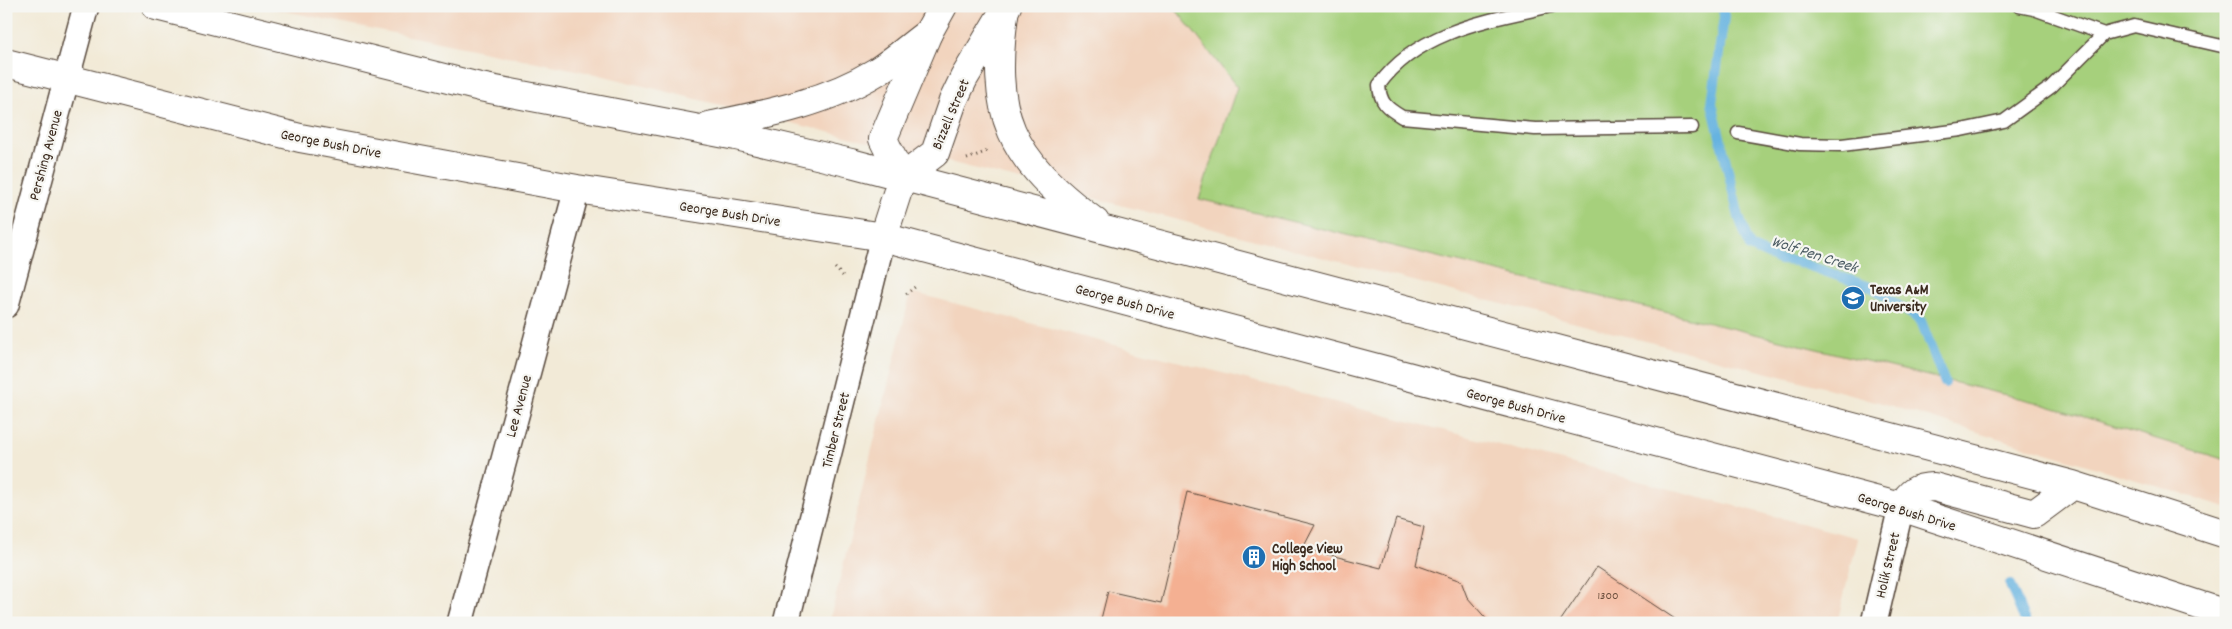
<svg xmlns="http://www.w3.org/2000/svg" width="2232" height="629" font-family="Dekko,sans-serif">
<rect width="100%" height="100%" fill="#f6f6f2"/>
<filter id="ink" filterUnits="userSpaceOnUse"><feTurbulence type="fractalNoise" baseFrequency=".02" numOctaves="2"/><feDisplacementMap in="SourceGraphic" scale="10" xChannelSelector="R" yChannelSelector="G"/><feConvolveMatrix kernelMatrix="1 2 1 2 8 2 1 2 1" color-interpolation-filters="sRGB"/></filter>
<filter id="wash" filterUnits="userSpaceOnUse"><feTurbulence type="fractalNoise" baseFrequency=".0096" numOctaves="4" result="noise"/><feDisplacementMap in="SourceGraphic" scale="20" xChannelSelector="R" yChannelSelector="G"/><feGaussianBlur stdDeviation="1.12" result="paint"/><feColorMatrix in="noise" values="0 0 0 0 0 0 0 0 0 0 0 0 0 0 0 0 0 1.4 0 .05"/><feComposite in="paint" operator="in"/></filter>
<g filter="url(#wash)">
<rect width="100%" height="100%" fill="#f2ead7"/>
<path fill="#f2d4be" d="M260,6h1966v501l-364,-110 -765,-198 -501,-125z
M911,292l947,246 -21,85h-1008z"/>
<path fill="#a6d07c" stroke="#707d4d" d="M1173,6h1053v454l-191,-58 -836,-203 38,-112z"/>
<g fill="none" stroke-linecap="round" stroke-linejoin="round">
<path stroke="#66b3e0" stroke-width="10" d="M1723,6l1,11 -12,86 27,114 11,30 29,13 16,1 78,27 48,33 24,62
M2010,585l16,38"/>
</g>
<g id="blocks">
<path fill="#f4b092" d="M1187,492l128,33 -12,23 78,20 15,-49 28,8 -8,38 45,16 6,16 23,26h-390l8,-32 53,12z
M1597,567l84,56h-122z"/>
</g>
</g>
<g filter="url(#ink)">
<use href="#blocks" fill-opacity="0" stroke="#56473a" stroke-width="1"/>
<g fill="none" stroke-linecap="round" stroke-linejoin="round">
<g stroke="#56473a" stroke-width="15">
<path id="service" d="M1552,6c-62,14 -134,24 -173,79 1,18 8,23 23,32l133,12 157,-2
M2019,6l15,3 70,25
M1738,133l62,11 42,1 119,-15 43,-9 47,-34 53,-53 30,-8 92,21"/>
</g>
<g stroke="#56473a" stroke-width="28">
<path id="minor" d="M6,305l80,-299
M460,623l117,-434
M786,623l97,-386
M1874,623l27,-116"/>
</g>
<g stroke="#56473a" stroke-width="30">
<path id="tertiary" d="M902,178l33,-25 18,-52 11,-23 43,-72
M902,178l-19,-39 45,-106 15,-27
M883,237l19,-59"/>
</g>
<g stroke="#56473a" stroke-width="30">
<path id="secondary" d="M156,6l324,81 256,49 115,27 1222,322 153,49
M1005,8c-16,107 4,150 90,214
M6,63l294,75 277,51 306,48 1018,270 325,107
M709,126c57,-12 116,-23 167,-54 18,-11 34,-26 52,-39
M1901,507c9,-15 15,-20 33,-20l100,27 39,-29"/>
</g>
<path stroke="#56473a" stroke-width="3" stroke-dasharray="1 4" stroke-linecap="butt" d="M967,159l23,-9
M835,268l8,8
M906,294l9,-7"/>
<use href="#service" stroke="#fff" stroke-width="12"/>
<use href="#minor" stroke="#fff" stroke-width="25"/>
<use href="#tertiary" stroke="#fff" stroke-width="28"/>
<use href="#secondary" stroke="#fff" stroke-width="28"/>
</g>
</g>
<defs>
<g id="university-disc" transform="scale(1.25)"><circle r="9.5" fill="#1f6fb2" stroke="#f6f6f2"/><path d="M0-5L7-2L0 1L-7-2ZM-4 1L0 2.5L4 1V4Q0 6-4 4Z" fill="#fff"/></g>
<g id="building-disc" transform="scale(1.25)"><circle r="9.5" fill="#1f6fb2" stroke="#f6f6f2"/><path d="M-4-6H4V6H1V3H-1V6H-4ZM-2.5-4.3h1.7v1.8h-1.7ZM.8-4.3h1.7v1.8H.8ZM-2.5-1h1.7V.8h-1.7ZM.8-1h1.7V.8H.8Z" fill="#fff"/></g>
</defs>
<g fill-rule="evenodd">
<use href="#university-disc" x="1853" y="298"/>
<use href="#building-disc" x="1254" y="557"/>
</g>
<g text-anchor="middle" stroke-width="4.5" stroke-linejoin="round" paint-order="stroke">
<g font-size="12" fill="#694c3b">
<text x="1608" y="599">1300</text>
</g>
<g font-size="15" fill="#3b2a1e" stroke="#f6f6f2">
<text transform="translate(950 114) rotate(-67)" y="5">Bizzell Street</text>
<text transform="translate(331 143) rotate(11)" y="5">George Bush Drive</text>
<text transform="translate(45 155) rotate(-75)" y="5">Pershing Avenue</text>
<text transform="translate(730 213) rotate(9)" y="5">George Bush Drive</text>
<text transform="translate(1125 301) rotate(15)" y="5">George Bush Drive</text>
<text transform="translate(1516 405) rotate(15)" y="5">George Bush Drive</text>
<text transform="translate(518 406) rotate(-75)" y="5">Lee Avenue</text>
<text transform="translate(835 430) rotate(-76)" y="5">Timber Street</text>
<text transform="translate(1907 511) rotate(17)" y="5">George Bush Drive</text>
<text transform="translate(1887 565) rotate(-77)" y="5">Holik Street</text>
</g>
<g font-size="15" font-weight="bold" fill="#3b2a1e" stroke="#f6f6f2" text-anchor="start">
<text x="1870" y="294">Texas A&amp;M<tspan x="1870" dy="17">University</tspan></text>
<text x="1272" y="553">College View<tspan x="1272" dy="17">High School</tspan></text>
</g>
<g font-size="16" font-style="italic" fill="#4a5a62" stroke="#f6f6f2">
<text transform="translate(1815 253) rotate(18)" y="6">Wolf Pen Creek</text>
</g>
</g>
<rect width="2232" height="629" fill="none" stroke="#f6f6f2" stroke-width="25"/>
</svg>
